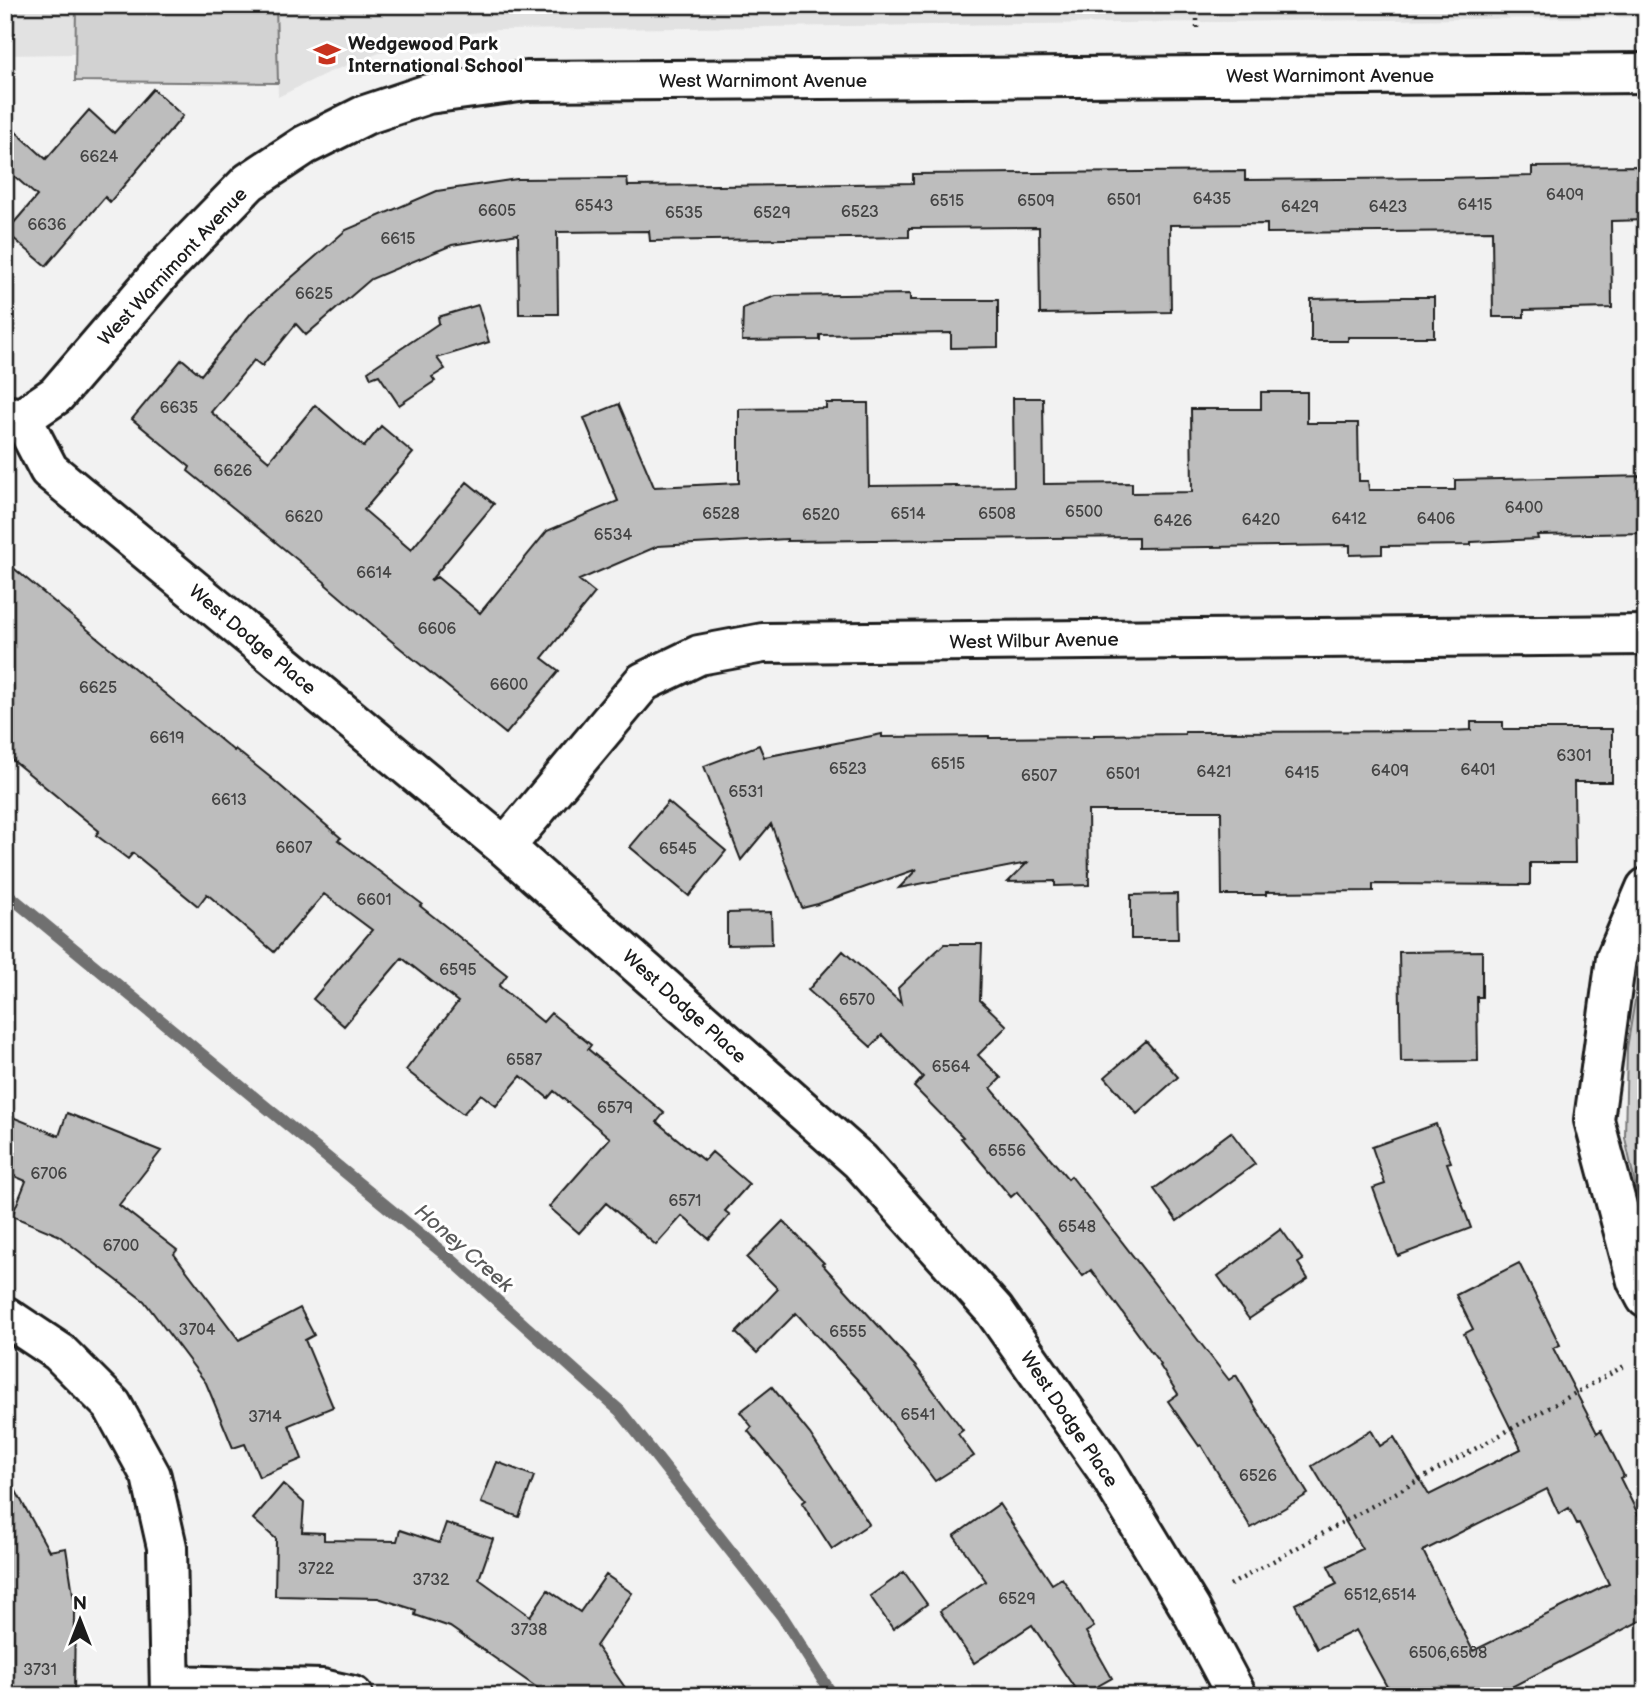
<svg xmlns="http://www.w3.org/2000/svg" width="1651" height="1701" font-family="'Balsamiq Sans',sans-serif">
<rect width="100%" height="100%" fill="#f2f2f2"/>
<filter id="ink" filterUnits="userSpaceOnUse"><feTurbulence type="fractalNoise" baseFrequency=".0143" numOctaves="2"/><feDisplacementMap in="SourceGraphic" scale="14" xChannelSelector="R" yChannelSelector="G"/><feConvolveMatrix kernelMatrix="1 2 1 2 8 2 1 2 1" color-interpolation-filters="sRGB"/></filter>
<g filter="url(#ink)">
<path fill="#e2e2e2" d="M5,5h71v49l-71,1z
M276,5h1370v12l-1149,13 -50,6 -57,13 -63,24 -49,24z"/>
<path fill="#d2d2d2" stroke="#777" stroke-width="2" d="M76,5h200l2,78 -203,-2z
M1646,940v294l-21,-96 2,-90 17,-103z"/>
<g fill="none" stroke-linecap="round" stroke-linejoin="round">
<path stroke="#707070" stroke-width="12" d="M5,892l449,370 166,149 162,205 51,80"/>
</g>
<path fill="#bdbdbd" stroke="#1c1c1c" stroke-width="2" fill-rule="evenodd" d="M153,89l30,27 -73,86 -5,-5 -59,69 -40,-34 31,-36 -32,-28v-46l41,37 43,-49 25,23z
M1646,166v54l-35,1 1,87 -88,2v7h-31l-1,-86 -225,2v-9l-97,1 1,87 -131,2 -1,-87 -130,1v9l-259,4 -1,-10 -92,1 1,82h-39l-1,-80 -66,11 -81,34 -65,56 -10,-11 -34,42 -8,-6 -43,52 58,49 46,-56 49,42 17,-21 32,27 -49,57 47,40 56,-68 27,22 -64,77 7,-4 43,36 67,-82 71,-30 -34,-83 35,-14 35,83 85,-4v-74l87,-1v-5h42l1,83 87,-1v2l58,-1 -1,-88h30l1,86 88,-1v10l60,-1 -1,-83h70v-17h46v31h51l1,58h9l1,9h86v-10l191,-4v57l-109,2 1,4 -67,3v3l-89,1v8l-32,1v-10l-212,3v-11l-351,4v-2l-129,7 -79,34 16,13 -53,65 17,13 -53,63 -117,-95 -64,-55 1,-1 -138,-112 2,-4 -58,-48 50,-60 19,16 51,-63 94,-82 91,-39 80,-12 110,-1 1,8 90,-1v1l195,-3v-9l332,-3v9l195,-2 92,-2v-9z
M910,294v6h88v47l-47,1v-15l-131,2v5l-78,1 1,-33 33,-12z
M1404,297h30v40h-86v4h-37v-42z
M478,305l11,37 -52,16 8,11 -13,8 3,4 -36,24 -20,-30 -8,3 -3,-7 71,-48 -1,-6z
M5,561l229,190 1,-2 35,28 71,61 -3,2 84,64 -2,2 87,69 -8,11 44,36 8,-9 40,32 -3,4 76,64 -7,9 47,39 8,-9 37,32 -24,27 5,4 -21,24 -27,-23 -26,29 -50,-42 -27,30 -30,-26 61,-69 -56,-47 -6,7 -27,-22 -25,30 -15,-12 -18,20 -57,-44 52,-68 -56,-44 -58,68 -31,-27 59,-69 -48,-36 -50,58 -67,-58 -9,12 -65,-53 -5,6 -32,-24 3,-4 -94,-77z
M1471,722h32v7h109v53h-38l1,81h-45v22l-157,-1v7l-107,1v3h-44l-1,-84h-133l1,74 -34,1v-5l-47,1 19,-19 -128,25 18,-19 -99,35 -16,4 -31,-84 -30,36 -37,-94 55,-21 5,12 118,-23v3l107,-1v2l105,-1v-2l91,-1v-2l264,-1 22,-1z
M668,802l58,49 -37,45 -59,-49z
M1177,894l1,45h-47v-44z
M771,912l1,32 -45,1v-32z
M944,944h38l-2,56 27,26 -29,29 23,23 -10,10 77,91 3,-3 158,204 7,-5 72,119 -57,34 -50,-83 -2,1 -31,-45 10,-7 -18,-28 1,-1 -70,-95 -8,6 -66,-84 -6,5 -50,-59 2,-1 -49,-50 9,-10 -41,-42 -11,12 -63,-57 35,-39 58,52 -3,-15z
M1482,951v46h-5l1,64 -77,1 -2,-110z
M1146,1041l32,36 -41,37 -32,-37z
M67,1113l94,38 -42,54 58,45 -3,4 65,86 61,-32 14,27 -9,5 28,67 -44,18 13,34 -43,18 -14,-33 -12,4 -27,-65 -62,-82 -86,-66 -46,-19 14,-35 -21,-9v-58l54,22z
M1436,1124l15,38 -4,1 24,65 -73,28 -25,-68 12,-4 -13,-37z
M1231,1132l24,32 -78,57 -23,-32z
M783,1221l41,42 -2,1 93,102 48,64 -5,4 16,22 -39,25 -69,-92 -70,-76 -39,40 -21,-20 42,-44 -31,-31z
M1281,1229l22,31 -5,3 10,16 -59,40 -31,-43z
M1519,1263l41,82 -7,3 44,85 4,-3 23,46 -4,2 26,52v88l-152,78h-102l-36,-66 -39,19 -22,-45 42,-20 -9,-18 34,-17 -50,-83 59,-36 9,16 14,-9 35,58 92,-46 -57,-115 9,-5 -17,-34zM1547,1489l12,25 10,-6 8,16 2,-1 30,61 -136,67 -50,-100z
M772,1387l38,47 59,90 -37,25 -30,-46 4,-3 -58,-69 4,-4 -12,-15z
M497,1462l37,14 -15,41 -38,-14z
M5,1471l44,80 17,-3 9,59 -1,89 -69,-1z
M283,1484l21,19 -2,29 22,1v7l73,1 3,-11 39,13 7,-20 47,16 -14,40 51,37 18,-26 32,22 26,-37 26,18 -36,53 35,50h-82l-99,-69 -35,-12 1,-5 -38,-12 -103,-2 1,-57 -23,-20z
M999,1504l53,80 10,-6 32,49 -8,5 26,46 -32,18 -48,-71 -58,38 -34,-52 46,-30 -32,-45z
M904,1572l23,32 -34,25 -23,-33z"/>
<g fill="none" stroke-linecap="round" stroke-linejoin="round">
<g stroke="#1c1c1c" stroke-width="44">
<path id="street" d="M5,415l17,3 34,-23 109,-127 84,-86 56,-37 60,-30 63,-21 99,-13 1119,-8
M22,418l27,52 456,377 355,314 134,149 110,156 86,142 47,88
M505,847l138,-165 56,-27 64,-12 883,-8
M1646,888l-30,70 -22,162 43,161 9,17
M5,1316l54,36 53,53 39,71 16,71 3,149
M170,1685l152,4 31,7"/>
</g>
<path stroke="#1c1c1c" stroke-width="4.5" stroke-dasharray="2 5" stroke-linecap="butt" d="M1197,5v26
M1230,1585l396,-220"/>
<use href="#street" stroke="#fff" stroke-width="38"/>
</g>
</g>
<defs>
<g id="school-bare" transform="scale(2.1)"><path d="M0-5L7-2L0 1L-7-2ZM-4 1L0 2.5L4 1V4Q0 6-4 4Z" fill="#c8321e" stroke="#fff" stroke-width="2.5" paint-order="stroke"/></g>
</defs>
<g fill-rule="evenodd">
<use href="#school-bare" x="327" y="54"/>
</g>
<g text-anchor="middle" stroke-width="6" stroke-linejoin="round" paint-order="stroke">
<g font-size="16" fill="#444">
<text x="99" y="162">6624</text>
<text x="1565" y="200">6409</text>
<text x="1212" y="204">6435</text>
<text x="1124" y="205">6501</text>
<text x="947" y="206">6515</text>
<text x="1036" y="206">6509</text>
<text x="1475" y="210">6415</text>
<text x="594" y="211">6543</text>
<text x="1300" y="212">6429</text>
<text x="1388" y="212">6423</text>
<text x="497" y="216">6605</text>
<text x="860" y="217">6523</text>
<text x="684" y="218">6535</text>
<text x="772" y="218">6529</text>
<text x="47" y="230">6636</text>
<text x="398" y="244">6615</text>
<text x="314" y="299">6625</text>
<text x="179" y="413">6635</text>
<text x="233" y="476">6626</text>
<text x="1524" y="513">6400</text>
<text x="1084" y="517">6500</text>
<text x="721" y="519">6528</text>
<text x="908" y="519">6514</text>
<text x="997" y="519">6508</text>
<text x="821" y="520">6520</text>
<text x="304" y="522">6620</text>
<text x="1349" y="524">6412</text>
<text x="1436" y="524">6406</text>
<text x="1261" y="525">6420</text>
<text x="1173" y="526">6426</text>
<text x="613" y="540">6534</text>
<text x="374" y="578">6614</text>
<text x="437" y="634">6606</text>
<text x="509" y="690">6600</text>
<text x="98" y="693">6625</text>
<text x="167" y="743">6619</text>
<text x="1574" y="761">6301</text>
<text x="948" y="769">6515</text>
<text x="848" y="774">6523</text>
<text x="1478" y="775">6401</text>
<text x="1390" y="776">6409</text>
<text x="1214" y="777">6421</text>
<text x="1302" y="778">6415</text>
<text x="1123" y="779">6501</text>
<text x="1039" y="781">6507</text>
<text x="746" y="797">6531</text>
<text x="229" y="805">6613</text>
<text x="294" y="853">6607</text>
<text x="678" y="854">6545</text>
<text x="374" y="905">6601</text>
<text x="458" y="975">6595</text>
<text x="857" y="1005">6570</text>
<text x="524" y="1065">6587</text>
<text x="951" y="1072">6564</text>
<text x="615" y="1113">6579</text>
<text x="1007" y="1156">6556</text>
<text x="49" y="1179">6706</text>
<text x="685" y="1206">6571</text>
<text x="1077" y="1232">6548</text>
<text x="121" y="1251">6700</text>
<text x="197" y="1335">3704</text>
<text x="848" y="1337">6555</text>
<text x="918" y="1420">6541</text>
<text x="265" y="1422">3714</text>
<text x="1258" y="1481">6526</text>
<text x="316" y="1574">3722</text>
<text x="431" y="1585">3732</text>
<text x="1380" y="1600">6512,6514</text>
<text x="1017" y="1604">6529</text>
<text x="529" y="1635">3738</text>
<text x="1448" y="1658">6506,6508</text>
<text x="40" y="1675">3731</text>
</g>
<g font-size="19" font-weight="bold" fill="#1c1c1c" stroke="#fff" text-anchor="start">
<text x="348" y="50">Wedgewood Park<tspan x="348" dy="22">International School</tspan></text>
</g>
<g font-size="19" fill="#1c1c1c" stroke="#fff">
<text x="1330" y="82">West Warnimont Avenue</text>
<text x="763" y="87">West Warnimont Avenue</text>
<text transform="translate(172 266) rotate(-47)" y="7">West Warnimont Avenue</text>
<text transform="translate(253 639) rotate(40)" y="7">West Dodge Place</text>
<text transform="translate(1034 640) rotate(-1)" y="7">West Wilbur Avenue</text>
<text transform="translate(685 1006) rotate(42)" y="7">West Dodge Place</text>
<text transform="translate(1070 1419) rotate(56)" y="7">West Dodge Place</text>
</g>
<g font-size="21" font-style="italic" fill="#5b5b5b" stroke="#fff">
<text transform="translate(464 1248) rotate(41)" y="7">Honey Creek</text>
</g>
</g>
<rect width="1651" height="1701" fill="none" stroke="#fff" stroke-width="28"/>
<rect x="14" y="14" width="1623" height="1673" fill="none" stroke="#1c1c1c" stroke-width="2.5" filter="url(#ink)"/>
<g transform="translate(80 1620)" stroke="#ffffff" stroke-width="5" paint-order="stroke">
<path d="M0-5L12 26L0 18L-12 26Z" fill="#1c1c1c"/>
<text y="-10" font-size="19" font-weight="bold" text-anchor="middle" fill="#1c1c1c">N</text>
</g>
</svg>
